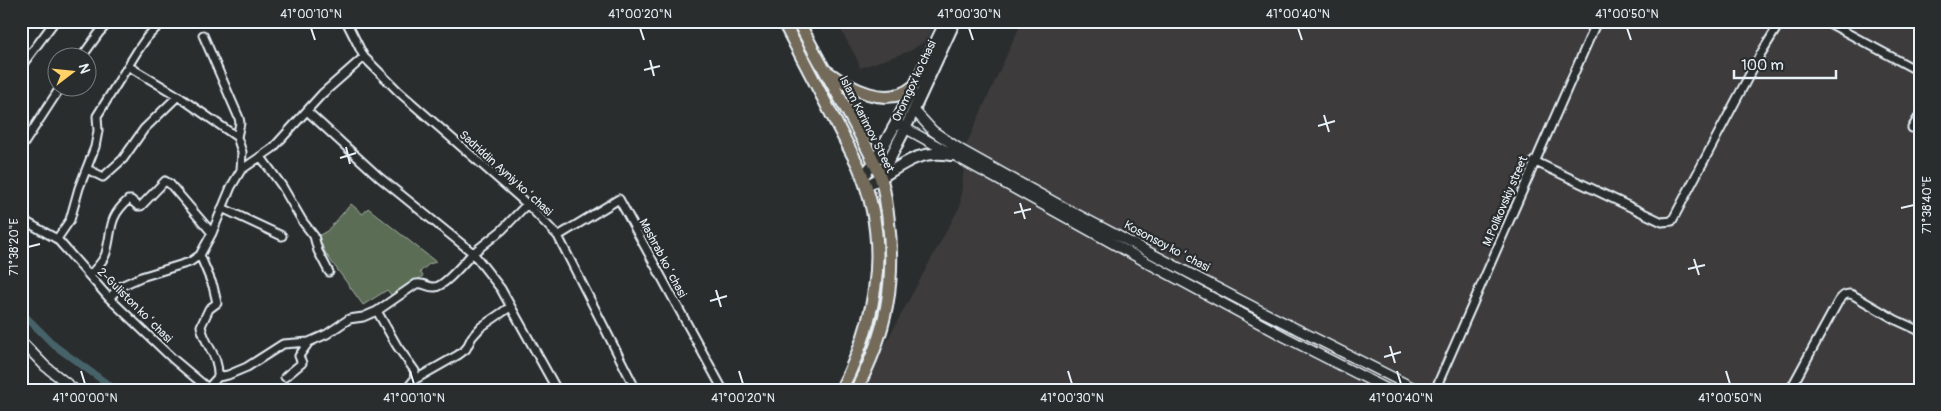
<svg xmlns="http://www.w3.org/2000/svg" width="1941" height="411" font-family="Pangolin,sans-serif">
<rect width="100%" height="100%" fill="#2a2d2e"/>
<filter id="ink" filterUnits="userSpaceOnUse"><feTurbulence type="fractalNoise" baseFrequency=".02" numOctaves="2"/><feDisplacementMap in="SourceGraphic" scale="10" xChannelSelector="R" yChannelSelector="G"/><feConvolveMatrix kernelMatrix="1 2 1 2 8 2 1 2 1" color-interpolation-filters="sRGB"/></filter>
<g filter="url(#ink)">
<path fill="#3d3a3a" d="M836,21h100l-8,18 -18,12 -50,17 -3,-9z
M1022,21h898v369h-1060l100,-184 6,-61z"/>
<path fill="#5c6d56" stroke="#a2afa7" d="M351,204l12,10 5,-6 68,54 -7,2 -9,8 3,4 -30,21 -6,-7 -24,15 -37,-51 -8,-18 9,-5z"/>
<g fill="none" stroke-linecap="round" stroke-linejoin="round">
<path stroke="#47646b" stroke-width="7" d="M21,312l34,34 61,44"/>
<g stroke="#e8f1f8" stroke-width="11">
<path id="minor" d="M346,21l18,36 35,35 128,112 31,32 78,154
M1825,21l95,51
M203,35l36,83 1,5 -3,14
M81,58l18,-25 11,-12
M128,66l50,30 59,41
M21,80l2,-16 32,-43
M307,111l72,66 94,76 29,-23 25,-26
M1912,128l8,-13
M21,148l39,-60
M261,157l21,29 21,36 11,14 4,15 11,21
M1534,161l128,61 10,-1 88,-166 21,-34
M87,169l16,8 20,-18 21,-30 34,-33
M241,170l32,-22 49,-54 42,-37
M222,208l60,28
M21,219l36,20 52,59 64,61 37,31
M558,236l61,-37 104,191
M57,239l13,-19 9,-32 16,-41 3,-16 -1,-15 41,-66 9,-13 16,-16
M200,255l13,31 4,17 -8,6 -8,17c4,21 18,28 17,51
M90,275c5,-6 14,-14 16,-22 7,-24 1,-34 22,-53h3l7,6h3l24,-25 5,3 42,49
M109,298l12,-12 20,-9 49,-15 10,-7 12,-22 19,-46 10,-17 1,-18 -5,-15
M377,311l20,35 18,25 -1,9
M285,377l17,-14 -3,-7 10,-14
M208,388l10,-11 10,-2 19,-8 36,-23 26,-2 18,-8 22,-15 14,-2 14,-6 39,-27c8,-2 12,4 19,3 10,-1 30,-26 38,-34l28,36 56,101
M406,390l8,-10 44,-25 8,-6 6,-12 9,-10 29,-20
M1435,390l162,-369
M1790,390l48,-88c4,-6 8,-10 15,-7l43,25 24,11"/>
</g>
<g stroke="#e8f1f8" stroke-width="12">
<path id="tertiary" d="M914,110l19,21 28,19 102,57 200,105 155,78
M896,123l252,140 137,74 104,53
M21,341l24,25 30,24"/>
</g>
<g stroke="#e8f1f8" stroke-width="14">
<path id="secondary" d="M863,176l11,-13 22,-40 50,-102
M880,177l25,-48 50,-108
M867,185c30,-14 47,-37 84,-30"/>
</g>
<g stroke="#e8f1f8" stroke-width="15">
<path id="primary" d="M783,21l75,144c33,76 20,153 -17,225
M798,21c18,35 38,69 57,104 8,16 19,34 25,51 5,13 6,28 8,41 8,65 -1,115 -32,173
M826,71c23,17 61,38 87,16"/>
</g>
<use href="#minor" stroke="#2a2d2e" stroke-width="7"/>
<use href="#tertiary" stroke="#2a2d2e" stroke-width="9"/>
<use href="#secondary" stroke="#2a2d2e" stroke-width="10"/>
<use href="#primary" stroke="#736b5a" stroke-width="11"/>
</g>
</g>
<path fill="none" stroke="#e8f1f8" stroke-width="2" d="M311,28l4,12M640,28l4,12M969,28l4,12M1298,28l4,12M1627,28l4,12M650,60l4,16M644,70l16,-4M1324,115l5,17M1318,126l17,-5M346,147l4,17M340,158l16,-5M1020,203l5,16M1901,208l13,-3M1014,213l17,-4M28,247l12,-3M1694,259l5,16M1688,269l17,-4M716,290l5,17M710,301l17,-5M1390,346l5,17M1384,357l17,-5M81,371l4,13M410,371l4,13M739,371l4,13M1068,371l4,13M1397,371l4,13M1726,371l4,13"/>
<g text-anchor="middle" stroke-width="4.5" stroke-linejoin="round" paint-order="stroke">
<g font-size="12" fill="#e8f1f8" stroke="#2a2d2e">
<text transform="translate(914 81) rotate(-65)" y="4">Oromgox ko‘chasi</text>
<text transform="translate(867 124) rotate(63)" y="4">Islam Karimov Street</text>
<text transform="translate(506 173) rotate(42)" y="4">Sadriddin Ayniy koʻchasi</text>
<text transform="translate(1505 201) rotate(-67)" y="4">M.Polikovskiy street</text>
<text transform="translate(1167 246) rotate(28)" y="4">Kosonsoy koʻchasi</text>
<text transform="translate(663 258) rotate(62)" y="4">Mashrab koʻchasi</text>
<text transform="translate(135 305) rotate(45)" y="4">2-Guliston koʻchasi</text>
</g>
</g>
<rect width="1941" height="411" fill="none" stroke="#2a2d2e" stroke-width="55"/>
<g transform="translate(72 72) rotate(74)"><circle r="24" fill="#2a2d2e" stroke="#767b7f"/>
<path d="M0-4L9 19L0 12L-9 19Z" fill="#ffd166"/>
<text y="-8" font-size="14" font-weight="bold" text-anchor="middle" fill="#e8f1f8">N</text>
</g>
<path d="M1734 70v8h102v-8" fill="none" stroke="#e8f1f8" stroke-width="2.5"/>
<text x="1741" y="70" font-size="15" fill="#e8f1f8" stroke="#2a2d2e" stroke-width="4" paint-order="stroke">100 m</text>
<rect x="28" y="28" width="1886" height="356" fill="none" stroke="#e8f1f8" stroke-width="2"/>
<g font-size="12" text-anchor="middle" fill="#e8f1f8">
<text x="311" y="18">41°00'10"N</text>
<text x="640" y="18">41°00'20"N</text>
<text x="969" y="18">41°00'30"N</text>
<text x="1298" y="18">41°00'40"N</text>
<text x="1627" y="18">41°00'50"N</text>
<text transform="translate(1927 205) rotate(-90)" y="4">71°38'40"E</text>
<text transform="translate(14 247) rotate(-90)" y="4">71°38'20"E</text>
<text x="85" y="402">41°00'00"N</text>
<text x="414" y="402">41°00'10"N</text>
<text x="743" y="402">41°00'20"N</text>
<text x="1072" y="402">41°00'30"N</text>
<text x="1401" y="402">41°00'40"N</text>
<text x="1730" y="402">41°00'50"N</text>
</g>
</svg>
